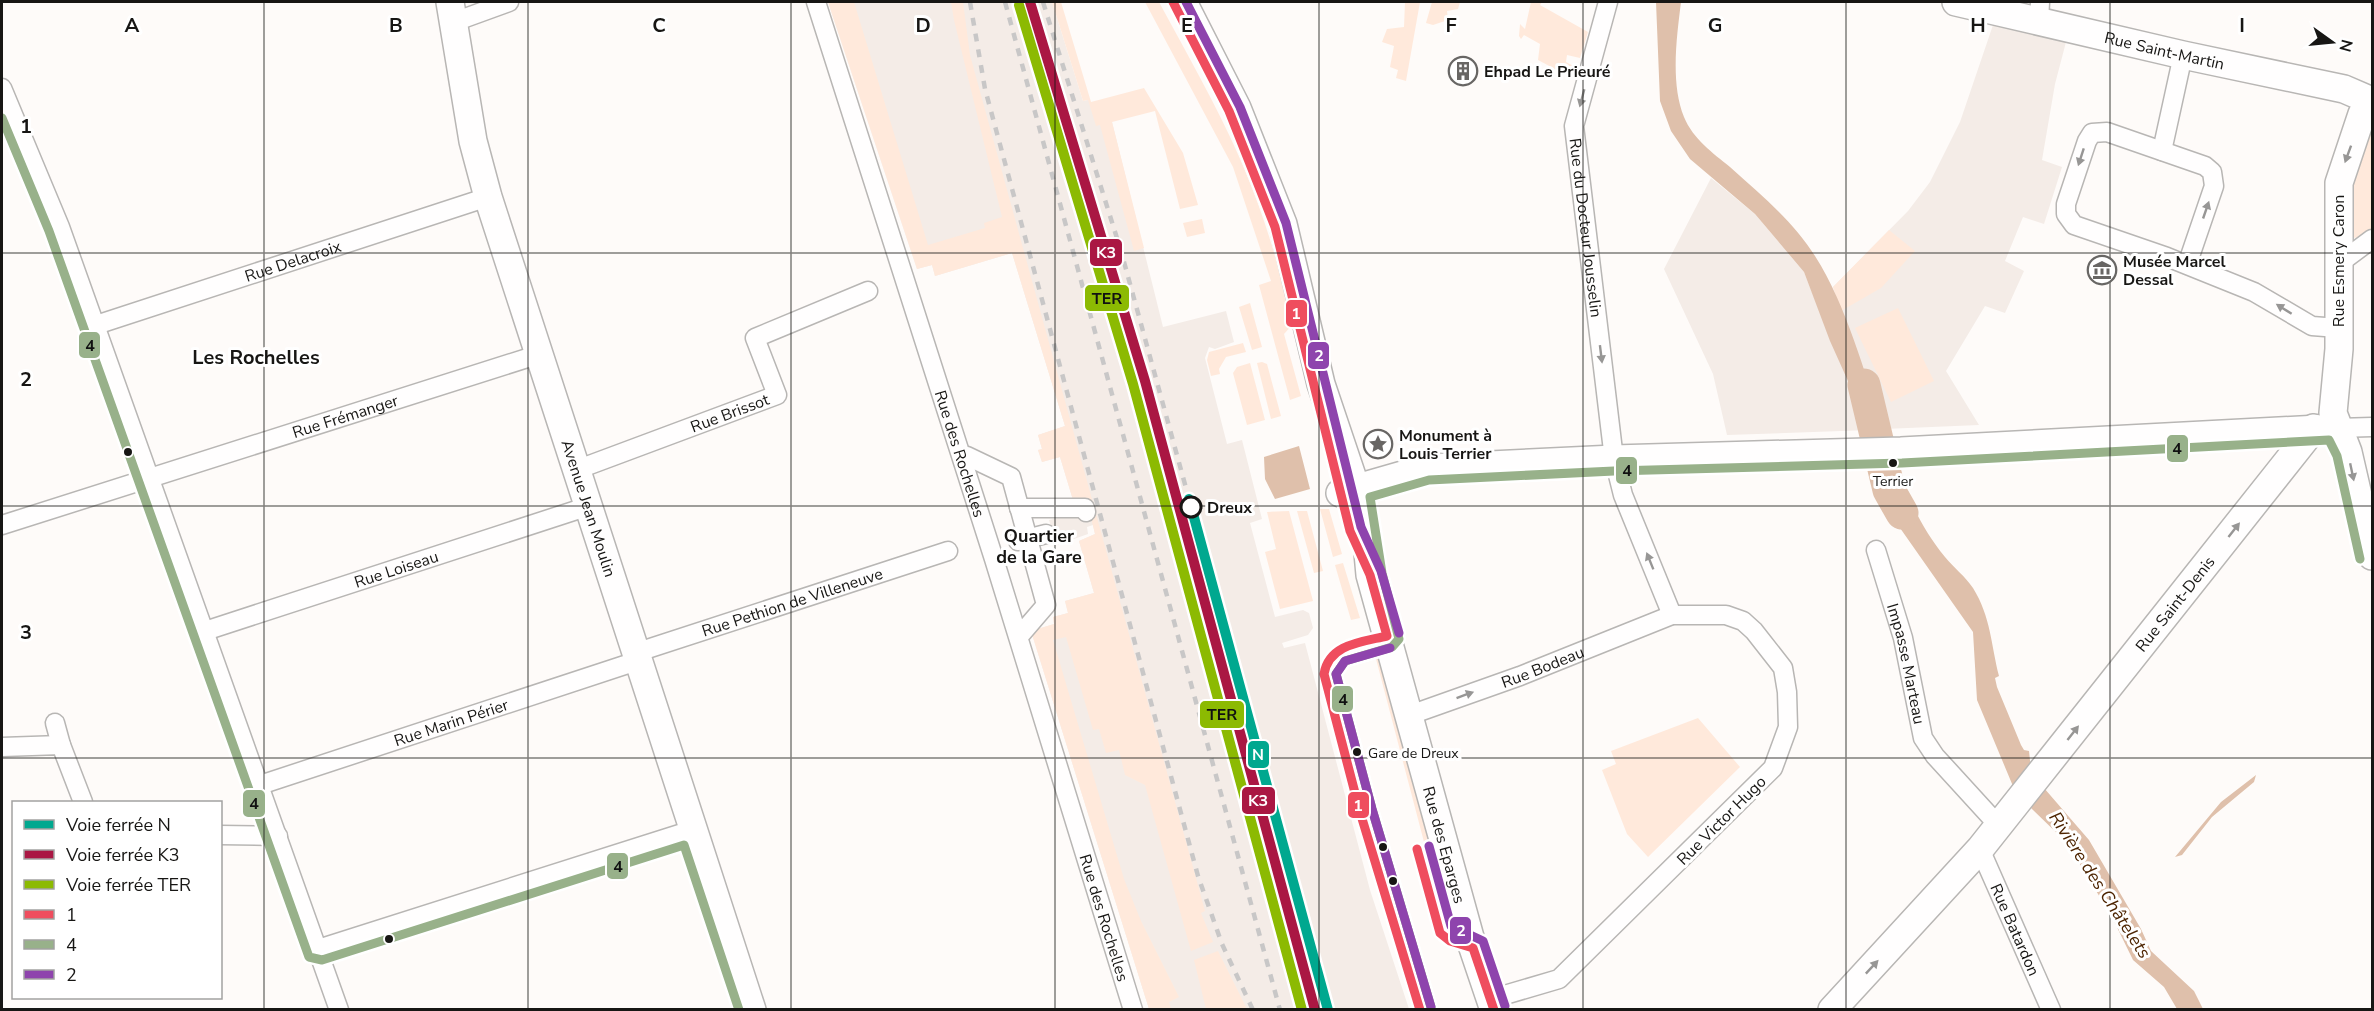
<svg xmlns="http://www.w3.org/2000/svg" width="2374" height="1011" font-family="'Nunito Sans',sans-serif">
<rect width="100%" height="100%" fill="#fefbf9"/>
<path fill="#f4ece7" d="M828,2h224l31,99 5,-1 24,22 51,205 63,-16 8,31 -19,7 -6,-2 -4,11 22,86 15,-4 20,79 -12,4 25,94 28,-7 6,3 4,15 -5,7 -26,8 2,5 21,-5 65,247 39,119h-260l-118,-378 23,-7 -1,-7 15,-4 -3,-12 29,-8 -15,-52 16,-7 -2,-9 -6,2 1,7 -31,11 -8,-25 33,-8 -9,-12 -13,-43 -18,5 -4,-12 4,-1 -4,-14 27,-9 -53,-173 -77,23 -3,-11 -15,4z
M1993,25l73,17 -11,42 -13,76 20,7 -18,57 -21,-7 -18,44 19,10 -19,42 -20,-7 -39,65 33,54 -95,4 -51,-142 75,-76 22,-29 30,-60z
M1711,178l44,36 49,58 29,74 37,84 -143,5 -14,-61 -49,-105z"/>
<path fill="#ffe9db" d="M828,2h26l74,243 57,-17 -1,-5 18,-6 -48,-197 -3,-18h12l7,53 235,856 -4,2 12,29 -22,9 -46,-166 -20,-10 -6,-25 -13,3 -7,-24 -6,1 -27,-93 -13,3 71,239 17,42 38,76 -10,5 2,7h-22l-118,-378 23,-7 -1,-7 15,-4 -3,-12 29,-8 -15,-52 16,-7 -8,-32 -14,-2 -13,-43 -18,5 -4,-12 4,-1 -4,-14 27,-9 -53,-173 -77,23 -3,-11 -15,4z
M1052,2h9l30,100 53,-14 39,65 15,52 -18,4 -25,-98 -43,11 32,126 -10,3 -34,-126 -4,1 -8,-26 -5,1z
M1145,2h14c28,52 58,104 82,159 23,52 38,107 53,162l-10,11 17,62 -11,4 -31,-115 12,-4 -38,-114z
M1405,2h15l-14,79 -10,-3 2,-8 -8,-3 4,-21 -12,-4 5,-13 17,-2z
M1432,2h28l-2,7 -11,2 1,9 -15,5 -7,-2z
M1531,2h11l-2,3 48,27 -8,26 -13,-3 -1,7 11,6 -3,11 -36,-19 2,-16 -16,-9 -3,4 -2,-3 1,-12 5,5z
M2372,119v117l-20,2v-57z
M1202,219l3,14 -18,4 -4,-14z
M1889,230l26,21 -34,37 -40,23 -8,-24z
M1250,303l12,44 -10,3 -13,-43z
M1898,308l36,73 -43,21 -36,-74z
M1243,343l3,9 -20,5 -7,12 1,5 -9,2 -4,-16 2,-8z
M1262,362l5,2 14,52 -10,3 -14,-56z
M1250,363l15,57 -18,5 -14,-52 4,-6z
M1329,509l13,45 -9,3 -13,-48z
M1289,511l24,90 -33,8 -15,-57 11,-3 -9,-37z
M1297,511h10l16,60 -9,2z
M1343,563l17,55 -9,2 -16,-55z
M1381,655l4,4 -5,5 3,12 68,247 9,3 3,11 -14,-8 -4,-7 -69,-263z
M1698,718l42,49 -92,90 -21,-23 -25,-64 14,-6 -5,-13z
M1218,951l29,58h-41l-12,-49z"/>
<path fill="#dfc0ab" d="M1656,2h25c-4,33 -11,81 3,115 9,22 29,36 46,50 30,27 63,54 85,89 32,50 49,117 69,173l-14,1 -40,-89 -26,-69 -49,-58 -65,-55 -19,-28 -11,-30z
M1299,446l11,43 -35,10 -10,-20 -1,-22z
M1901,471c8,32 23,60 44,86 9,11 20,19 28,31 18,29 18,57 26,88l-4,2 2,9 24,58 3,5 5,1 2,19 -16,21 -38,-91 -4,-68 -87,-124 -18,-36z
M2256,775l-2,7 -42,35 -30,38 -7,2 46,-55z
M2044,788l45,52 52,89 10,22 43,40 9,18h-26l-13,-22 -31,-27 -21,-43 -45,-74 -37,-36z"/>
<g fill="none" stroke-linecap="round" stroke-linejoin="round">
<path stroke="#dfc0ab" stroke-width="33" d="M1864,385l25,105 13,23"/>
<g stroke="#b8b6b4" stroke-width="21">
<g id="street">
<path id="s1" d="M816,2l178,557 139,451"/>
<path id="s2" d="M1608,2l-34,124 40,333 9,36 49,120"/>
<path d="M2039,21l1,-19"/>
<path d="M454,22l55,-20"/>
<path d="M2,88l58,139 279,783"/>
<path d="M2162,151l21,-96"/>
<path d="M2187,265l27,-79 -2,-14 -7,-6 -98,-34 -15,1 -5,8 -21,63v10l8,11 93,32 87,35 58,34 26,2"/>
<path d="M2337,265l35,-26"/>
<path id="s3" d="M96,325l392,-128"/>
<path d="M2337,428l35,-1"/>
<path d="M967,456l44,21 35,128 -24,28"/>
<path id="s4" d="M576,470l201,-75 -22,-57 113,-47"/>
<path d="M1019,508h66l1,4"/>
<path id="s5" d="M2,525l538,-171"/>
<path d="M1018,541l28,-7"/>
<path id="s6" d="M1876,550l27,88 20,100 12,18 64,70"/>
<path id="s7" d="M205,631l384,-125"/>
<path id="s8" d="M638,652l310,-101"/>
<path id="s9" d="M1410,715l110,-39 152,-61h54l17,6 11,10 29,37 4,24 1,35 -15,41 -214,211 -68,20"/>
<path d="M55,723l6,22"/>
<path d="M2,747l59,-2 22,57"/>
<path id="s10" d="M260,785l380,-125"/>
<path d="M220,835l58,1"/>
<path id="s11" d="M1980,849l71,161"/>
<path d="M318,949l374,-119"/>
</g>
</g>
<g stroke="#b8b6b4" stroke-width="30">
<g id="secondary">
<path id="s12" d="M450,2l23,139 15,56 264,813"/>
<path id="s13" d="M1183,2l54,106 46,116 38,160 35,104 11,54 3,33 103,373 21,62"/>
<path id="s14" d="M1956,2l227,53 161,34 28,12"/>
<path d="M2372,102l-10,12 -23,69v166l-6,64 15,39 24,104"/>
<path d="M1340,493l87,-25 187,-9 287,-8 436,-23"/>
<path id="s15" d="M1832,1010l148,-161 334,-421"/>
</g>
</g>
<use href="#street" stroke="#fffefe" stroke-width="18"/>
<use href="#secondary" stroke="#fffefe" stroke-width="27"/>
<path stroke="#c8c7c7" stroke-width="4.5" stroke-dasharray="8 8" stroke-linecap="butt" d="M970,2l15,87 213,787 24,68 31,66
M1005,2l275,1008
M1043,2l78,249 68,248"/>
<g stroke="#fff" stroke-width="14">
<path id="bus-1" d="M1173,2l56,109 46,116 75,304 20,44 17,61
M1387,636c-25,6 -58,8 -63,38l36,138 60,198
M1417,849l23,84 10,8 23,7 21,62"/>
</g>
<g stroke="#fff" stroke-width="14">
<path id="bus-2" d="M2,118l47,113 260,726 13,3 362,-115 55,165
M1431,1007l-59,-198 -36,-135 9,-13 47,-14 7,-8 -17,-66 -12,-76 59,-17 185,-9 288,-8 427,-23 8,16 23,103"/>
</g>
<g stroke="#fff" stroke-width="14">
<path id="bus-3" d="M1186,2l54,105 46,116 75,304 20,44 18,62
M1390,648l-45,13 -9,13 36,135 59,198
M1429,846l22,80 32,15 22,65"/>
</g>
<use href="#bus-1" stroke="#ef4d5e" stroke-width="9"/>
<use href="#bus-2" stroke="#98b18a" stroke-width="9"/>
<use href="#bus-3" stroke="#8e44ad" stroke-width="9"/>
<g stroke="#fff" stroke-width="15">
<path id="rail-1" d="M1189,499l139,511"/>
</g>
<g stroke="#fff" stroke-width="15">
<path id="rail-2" d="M1030,2l115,379 170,629"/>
</g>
<g stroke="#fff" stroke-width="15">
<path id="rail-3" d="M1019,5l114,379 169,626"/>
</g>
<use href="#rail-1" stroke="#00a88f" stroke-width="10"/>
<use href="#rail-2" stroke="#aa1743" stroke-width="10"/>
<use href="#rail-3" stroke="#8cba02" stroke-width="10"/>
</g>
<defs><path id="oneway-solid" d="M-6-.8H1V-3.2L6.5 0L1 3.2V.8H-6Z" transform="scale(1.5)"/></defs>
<g fill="#979695">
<use href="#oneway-solid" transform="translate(1582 98) rotate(105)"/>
<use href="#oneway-solid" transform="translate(2348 154) rotate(110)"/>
<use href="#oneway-solid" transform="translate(2081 157) rotate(108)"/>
<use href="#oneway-solid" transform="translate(2206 210) rotate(-71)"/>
<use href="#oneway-solid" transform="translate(2284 309) rotate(-148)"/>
<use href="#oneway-solid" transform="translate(1601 354) rotate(83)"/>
<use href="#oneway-solid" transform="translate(2352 472) rotate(78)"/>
<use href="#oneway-solid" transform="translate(2234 530) rotate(-52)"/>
<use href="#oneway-solid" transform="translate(1650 561) rotate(-112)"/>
<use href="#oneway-solid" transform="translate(1465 695) rotate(-20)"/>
<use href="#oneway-solid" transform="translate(2073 733) rotate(-52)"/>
<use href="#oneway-solid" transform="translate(1872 967) rotate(-47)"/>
</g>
<path fill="none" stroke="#171614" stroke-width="1.5" stroke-opacity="0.55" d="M264,2v1008M528,2v1008M791,2v1008M1055,2v1008M1319,2v1008M1583,2v1008M1846,2v1008M2110,2v1008M2,253h2370M2,506h2370M2,758h2370"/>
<defs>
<g id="building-ring" transform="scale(1.5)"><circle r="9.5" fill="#fff" stroke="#686664" stroke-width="1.5"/><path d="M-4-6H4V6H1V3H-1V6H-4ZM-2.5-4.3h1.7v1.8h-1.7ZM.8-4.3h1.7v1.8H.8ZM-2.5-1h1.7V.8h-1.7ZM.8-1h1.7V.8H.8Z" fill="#686664"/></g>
<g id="museum-ring" transform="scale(1.5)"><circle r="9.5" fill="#fff" stroke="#686664" stroke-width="1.5"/><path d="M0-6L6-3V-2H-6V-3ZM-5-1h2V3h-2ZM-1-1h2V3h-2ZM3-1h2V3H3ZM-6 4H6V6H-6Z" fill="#686664"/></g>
<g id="sight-ring" transform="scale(1.5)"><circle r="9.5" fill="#fff" stroke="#686664" stroke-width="1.5"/><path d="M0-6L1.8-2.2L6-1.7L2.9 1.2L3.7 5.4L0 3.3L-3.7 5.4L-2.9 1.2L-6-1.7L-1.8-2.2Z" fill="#686664"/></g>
</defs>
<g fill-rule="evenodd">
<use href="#building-ring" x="1463" y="71"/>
<use href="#museum-ring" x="2102" y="270"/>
<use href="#sight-ring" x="1378" y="444"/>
</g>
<g fill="#171614" stroke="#fff" stroke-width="2">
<circle cx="128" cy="452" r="5"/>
<circle cx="1893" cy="463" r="5"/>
<circle cx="1357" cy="752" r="5"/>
<circle cx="1383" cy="847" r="5"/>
<circle cx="1393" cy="881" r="5"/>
<circle cx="389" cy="939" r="5"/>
</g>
<circle fill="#fff" stroke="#171614" stroke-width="3" cx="1191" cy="507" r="10"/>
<g text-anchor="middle" stroke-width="6" stroke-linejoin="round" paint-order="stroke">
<g font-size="14" fill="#171614" stroke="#fff">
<text x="1893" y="486">Terrier</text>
<text x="1368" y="758" text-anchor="start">Gare de Dreux</text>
</g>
<g font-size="16" fill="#171614" stroke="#fff">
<text dy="6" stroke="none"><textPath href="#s14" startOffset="214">Rue Saint-Martin</textPath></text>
<text dy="6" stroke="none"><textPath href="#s2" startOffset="231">Rue du Docteur Jousselin</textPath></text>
<text dy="6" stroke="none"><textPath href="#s3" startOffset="207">Rue Delacroix</textPath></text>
<text transform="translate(2338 261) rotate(-90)" y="6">Rue Esmery Caron</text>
<text dy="6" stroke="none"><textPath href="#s4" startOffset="164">Rue Brissot</textPath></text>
<text dy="6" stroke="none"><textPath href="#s5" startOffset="360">Rue Frémanger</textPath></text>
<text dy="6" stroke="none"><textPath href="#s1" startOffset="474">Rue des Rochelles</textPath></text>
<text dy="6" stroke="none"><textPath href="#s12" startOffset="526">Avenue Jean Moulin</textPath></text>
<text dy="6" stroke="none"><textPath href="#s7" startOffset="201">Rue Loiseau</textPath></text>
<text dy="6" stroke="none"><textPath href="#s8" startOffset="162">Rue Pethion de Villeneuve</textPath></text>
<text dy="6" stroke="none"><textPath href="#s15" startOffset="532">Rue Saint-Denis</textPath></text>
<text dy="6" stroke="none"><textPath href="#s6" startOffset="118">Impasse Marteau</textPath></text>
<text dy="6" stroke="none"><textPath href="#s9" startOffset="141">Rue Bodeau</textPath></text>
<text dy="6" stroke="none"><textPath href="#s10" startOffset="201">Rue Marin Périer</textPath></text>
<text transform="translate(1721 820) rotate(-45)" y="6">Rue Victor Hugo</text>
<text dy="6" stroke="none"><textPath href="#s13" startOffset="886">Rue des Eparges</textPath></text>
<text dy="6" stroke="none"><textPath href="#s1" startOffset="960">Rue des Rochelles</textPath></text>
<text dy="6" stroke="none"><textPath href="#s11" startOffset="88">Rue Batardon</textPath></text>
</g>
<g font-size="16" font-weight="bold" fill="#171614" stroke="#fff" text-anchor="start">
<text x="1484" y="77">Ehpad Le Prieuré</text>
<text x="2123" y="267">Musée Marcel<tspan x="2123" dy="18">Dessal</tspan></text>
<text x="1399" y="441">Monument à<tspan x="1399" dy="18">Louis Terrier</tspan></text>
</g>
<g font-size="16" font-weight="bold" fill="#171614" stroke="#fff" text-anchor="start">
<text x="1207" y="513">Dreux</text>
</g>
<g font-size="18" font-weight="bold" fill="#171614" stroke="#fff">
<text x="1039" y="542">Quartier<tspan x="1039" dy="21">de la Gare</tspan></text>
</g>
<g font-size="18" font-style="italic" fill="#4d2401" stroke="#fff">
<text transform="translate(2100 885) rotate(57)" y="6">Rivière des Châtelets</text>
</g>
<g font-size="20" font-weight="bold" fill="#171614" stroke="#fff">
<text x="256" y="364">Les Rochelles</text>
</g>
</g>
<g font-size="20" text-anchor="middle" font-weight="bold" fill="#171614" stroke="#fff" stroke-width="6" stroke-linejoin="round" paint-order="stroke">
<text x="132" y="32">A</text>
<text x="396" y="32">B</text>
<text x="659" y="32">C</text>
<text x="923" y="32">D</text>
<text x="1187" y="32">E</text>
<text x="1451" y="32">F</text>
<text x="1715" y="32">G</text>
<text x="1978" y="32">H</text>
<text x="2242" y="32">I</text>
<text x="26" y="133">1</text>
<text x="26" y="386">2</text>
<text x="26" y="639">3</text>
</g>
<g stroke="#fff" stroke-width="2">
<rect x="1089" y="238" width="34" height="29" rx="6" fill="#aa1743"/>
<rect x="1084" y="284" width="46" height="28" rx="6" fill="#8cba02"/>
<rect x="1285" y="299" width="23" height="29" rx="6" fill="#ef4d5e"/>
<rect x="78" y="331" width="23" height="28" rx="6" fill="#98b18a"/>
<rect x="1307" y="341" width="23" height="29" rx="6" fill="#8e44ad"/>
<rect x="2166" y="434" width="23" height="29" rx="6" fill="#98b18a"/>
<rect x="1615" y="456" width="23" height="29" rx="6" fill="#98b18a"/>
<rect x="1331" y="685" width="23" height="28" rx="6" fill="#98b18a"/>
<rect x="1199" y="700" width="46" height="29" rx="6" fill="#8cba02"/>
<rect x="1247" y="740" width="23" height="29" rx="6" fill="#00a88f"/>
<rect x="1241" y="786" width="35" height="29" rx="6" fill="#aa1743"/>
<rect x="242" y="789" width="24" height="29" rx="6" fill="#98b18a"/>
<rect x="1347" y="791" width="23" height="28" rx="6" fill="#ef4d5e"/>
<rect x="606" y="852" width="23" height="28" rx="6" fill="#98b18a"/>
<rect x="1449" y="916" width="23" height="29" rx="6" fill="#8e44ad"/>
</g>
<g font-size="16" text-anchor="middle" font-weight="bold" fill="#fff">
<text x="1106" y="258">K3</text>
<text x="1296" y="319">1</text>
<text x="1319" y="361">2</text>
<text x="1258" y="760">N</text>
<text x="1258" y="806">K3</text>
<text x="1358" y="811">1</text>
<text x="1461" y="936">2</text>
</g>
<g font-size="16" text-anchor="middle" font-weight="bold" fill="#111">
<text x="1107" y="304">TER</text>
<text x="90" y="351">4</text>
<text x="2177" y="454">4</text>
<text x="1627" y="476">4</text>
<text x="1343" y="705">4</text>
<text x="1222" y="720">TER</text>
<text x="254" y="809">4</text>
<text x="618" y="872">4</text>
</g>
<rect width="2374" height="1011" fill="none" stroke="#171614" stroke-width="6"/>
<rect x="12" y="801" width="210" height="198" fill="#ffffff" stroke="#a2a2a1" stroke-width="1.5"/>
<rect x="24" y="820" width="30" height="9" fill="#00a88f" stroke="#a2a2a1" stroke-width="1.5"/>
<text x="66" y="831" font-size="18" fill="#171614">Voie ferrée N</text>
<rect x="24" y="850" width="30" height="9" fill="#aa1743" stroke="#a2a2a1" stroke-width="1.5"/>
<text x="66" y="861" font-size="18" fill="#171614">Voie ferrée K3</text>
<rect x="24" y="880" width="30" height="9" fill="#8cba02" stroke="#a2a2a1" stroke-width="1.5"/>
<text x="66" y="891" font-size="18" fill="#171614">Voie ferrée TER</text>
<rect x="24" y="910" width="30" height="9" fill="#ef4d5e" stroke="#a2a2a1" stroke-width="1.5"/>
<text x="66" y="921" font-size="18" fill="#171614">1</text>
<rect x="24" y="940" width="30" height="9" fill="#98b18a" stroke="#a2a2a1" stroke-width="1.5"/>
<text x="66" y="951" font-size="18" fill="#171614">4</text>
<rect x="24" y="970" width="30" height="9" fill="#8e44ad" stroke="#a2a2a1" stroke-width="1.5"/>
<text x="66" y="981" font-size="18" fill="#171614">2</text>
<g transform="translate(2332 42) rotate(105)" stroke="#ffffff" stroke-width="4.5" paint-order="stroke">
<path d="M0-4.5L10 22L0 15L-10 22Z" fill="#171614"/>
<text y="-9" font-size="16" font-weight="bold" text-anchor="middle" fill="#171614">N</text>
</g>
</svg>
